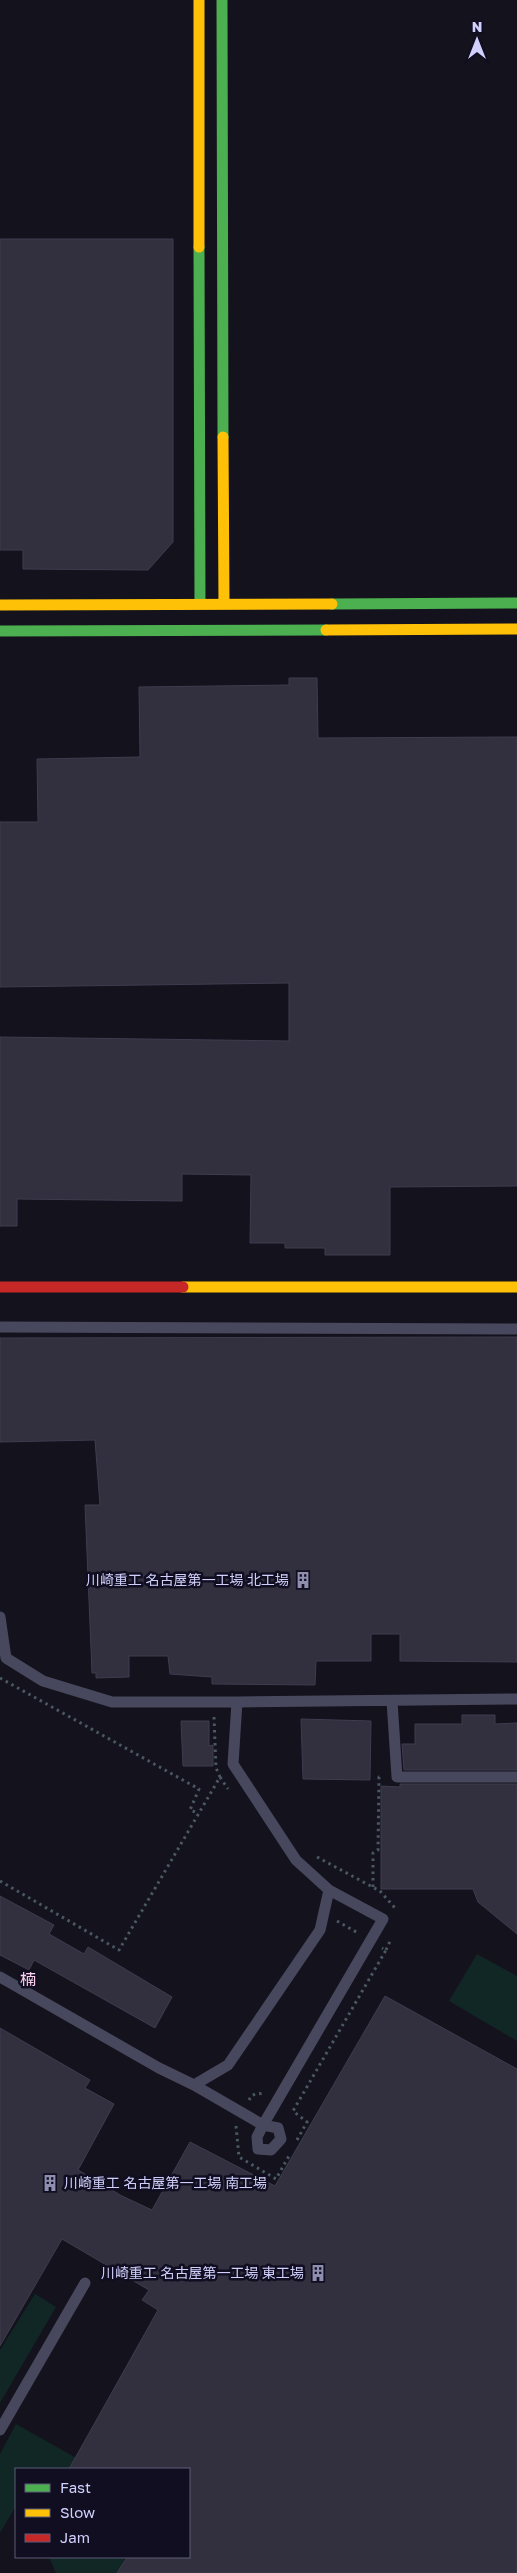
<svg xmlns="http://www.w3.org/2000/svg" width="517" height="2573" font-family="'Golos Text','Noto Sans JP',sans-serif">
<rect width="100%" height="100%" fill="#14121c"/>
<path fill="#112726" d="M477,1954l40,22v65l-68,-40z
M35,2294l21,13 -56,96v-53z
M16,2424l80,45h-80v37l-16,27v-79z
M49,2557h76l-6,16h-63z"/>
<path fill="#32303e" stroke="#3e3c4f" d="M0,239h173v303l-25,28 -125,-1v-19h-23z
M289,678h28l1,60 199,-1v449l-127,1v68h-65v-7h-40v-5h-35l1,-68 -69,-1v27l-165,-2v27h-17v-189l289,4v-58l-289,4v-165h38l-1,-63 103,-2 -1,-70 150,-2z
M517,1337v325l-117,-1v-27h-29v27h-55l-1,24 -103,-1v-7l-42,-3 -2,-18h-39v21l-33,1v-5h-4l-7,-168h15l-5,-65 -95,2v-104z
M462,1715h33v9l22,-1v47h-113l-2,-26h13v-20h47z
M301,1719l70,2 -1,59 -67,-1z
M181,1721h28v25l4,-1v21h-30z
M400,1784h117v150l-39,-32 -5,-13h-92v-103l19,1z
M0,1896l54,29 -5,9 35,20 4,-7 84,50 -17,31 -121,-68 -5,10 -29,-15z
M385,1996l132,73v504h-400l10,-16h62v-88h-120l89,-159 -16,-10 7,-10 -87,-51 -62,107v-318l90,52 -5,8 29,16 -36,66 44,26 30,14 38,-68 85,44z"/>
<g fill="none" stroke-linecap="round" stroke-linejoin="round">
<path stroke="#495863" stroke-width="3" stroke-dasharray="2.5 4" stroke-linecap="butt" d="M0,1678l199,111 -9,21 8,3
M214,1717l2,51 4,9
M317,1857l63,34 15,17
M0,1881l119,69 101,-173 8,12
M373,1887v-34l5,-3 1,-73h4
M337,1921l21,12
M386,1950l5,-11
M249,2100l3,-5 12,-2
M236,2126l3,31 37,22 14,-25
M297,2140l10,-18 -14,-11 93,-161 -4,-2"/>
<path stroke="#47485d" stroke-width="11" d="M0,1327l517,2
M0,1617l6,41 37,23 69,21h125l-4,62 63,96 33,30 -9,40 -92,135 -34,20 -35,-17 -159,-91
M392,1701l5,76h120
M237,1702l280,-3
M194,2085l69,40 120,-206 -54,-29
M263,2125l15,3 3,11 -10,11 -13,-1 -1,-12z
M0,2430l85,-147"/>
<path stroke="#4caf50" stroke-width="11" d="M222,0l1,437
M199,247l1,356
M332,604l185,-1
M0,631l326,-1"/>
<path stroke="#ffc107" stroke-width="11" d="M199,0v247
M223,437l1,166
M0,605l332,-1
M326,630l191,-1
M183,1287h334"/>
<path stroke="#c62828" stroke-width="11" d="M0,1287h183"/>
</g>
<defs>
<g id="building-bare" transform="scale(1.35)"><path d="M-4-6H4V6H1V3H-1V6H-4ZM-2.5-4.3h1.7v1.8h-1.7ZM.8-4.3h1.7v1.8H.8ZM-2.5-1h1.7V.8h-1.7ZM.8-1h1.7V.8H.8Z" fill="#8f8eae" stroke="#100e20" stroke-width="2.5" paint-order="stroke"/></g>
</defs>
<g fill-rule="evenodd">
<use href="#building-bare" x="303" y="1580"/>
<use href="#building-bare" x="50" y="2183"/>
<use href="#building-bare" x="318" y="2273"/>
</g>
<g text-anchor="middle" stroke-width="5" stroke-linejoin="round" paint-order="stroke">
<g font-size="14" fill="#d1d0fd" stroke="#100e20" text-anchor="end">
<text x="289" y="1585">川崎重工 名古屋第一工場 北工場</text>
<text x="64" y="2188" text-anchor="start">川崎重工 名古屋第一工場 南工場</text>
<text x="304" y="2278">川崎重工 名古屋第一工場 東工場</text>
</g>
<g font-size="16" fill="#fdd2f0" stroke="#100e20">
<text x="28" y="1985">楠</text>
</g>
</g>
<rect x="15" y="2468" width="175" height="90" fill="#100e20" stroke="#5d5c78"/>
<rect x="25" y="2484" width="25" height="8" fill="#4caf50" stroke="#5d5c78"/>
<text x="60" y="2493" font-size="15" fill="#d1d0fd">Fast</text>
<rect x="25" y="2509" width="25" height="8" fill="#ffc107" stroke="#5d5c78"/>
<text x="60" y="2518" font-size="15" fill="#d1d0fd">Slow</text>
<rect x="25" y="2534" width="25" height="8" fill="#c62828" stroke="#5d5c78"/>
<text x="60" y="2543" font-size="15" fill="#d1d0fd">Jam</text>
<g transform="translate(477 40)" stroke="#100e20" stroke-width="4" paint-order="stroke">
<path d="M0-4L9 19L0 12L-9 19Z" fill="#d1d0fd"/>
<text y="-8" font-size="14" font-weight="bold" text-anchor="middle" fill="#d1d0fd">N</text>
</g>
</svg>
